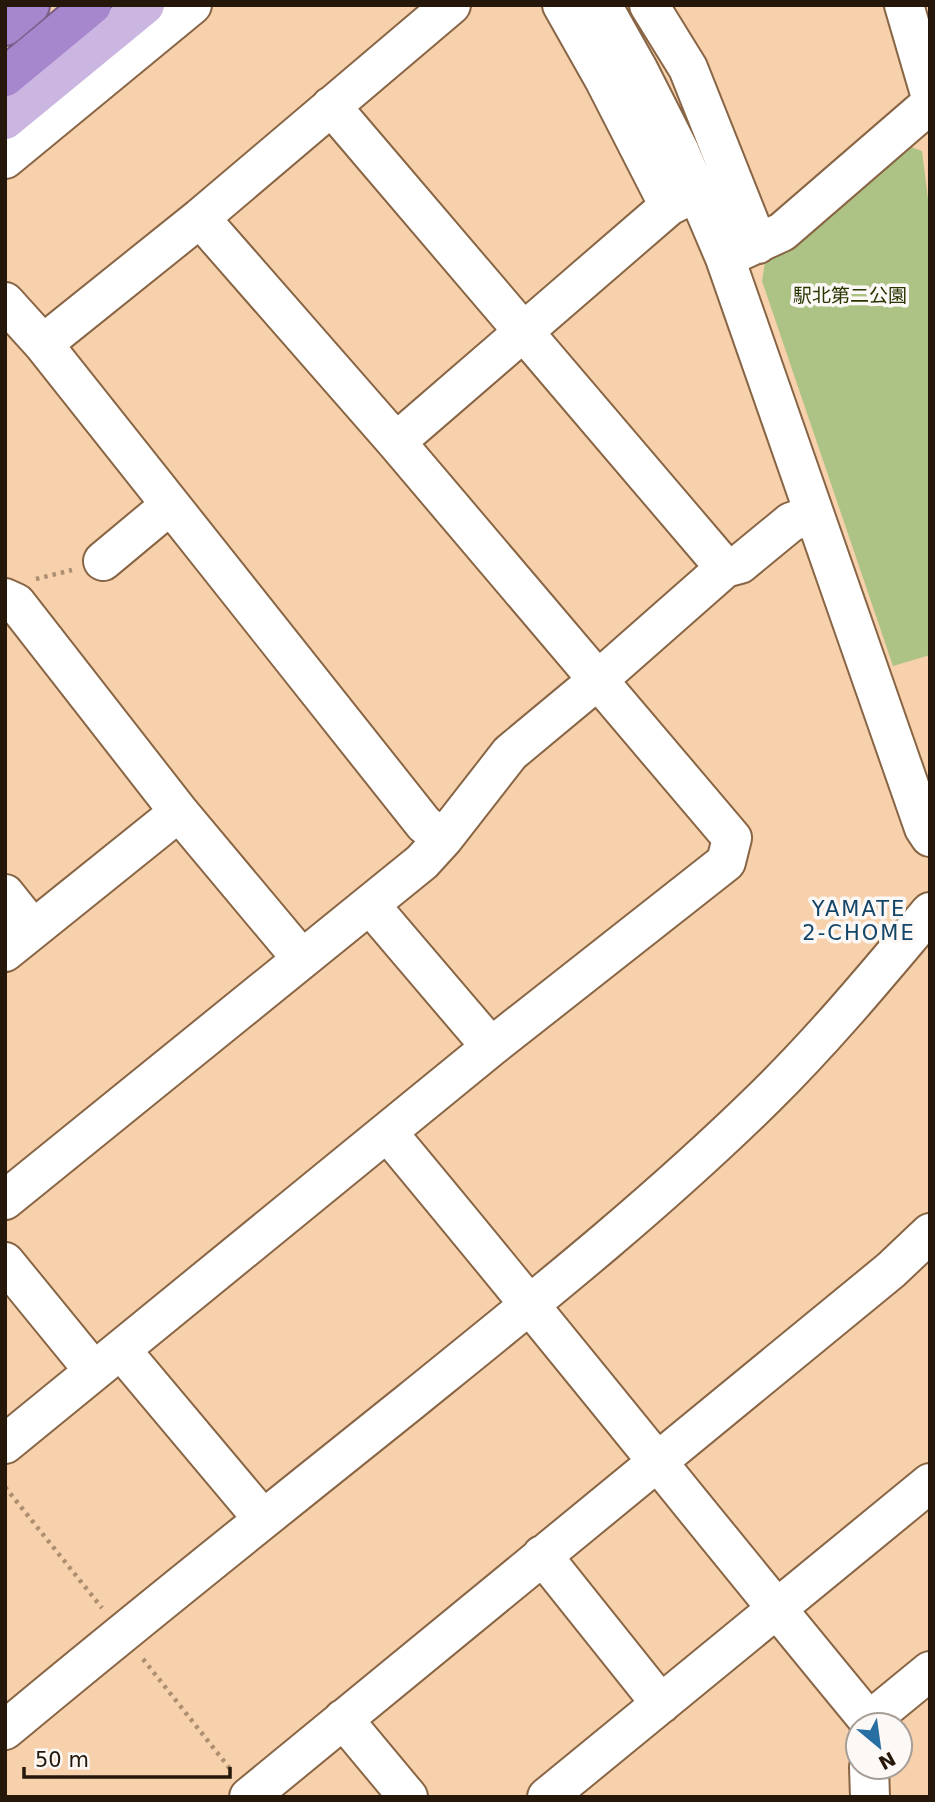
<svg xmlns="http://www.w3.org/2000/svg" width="935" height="1802" font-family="'DejaVu Sans','Noto Sans JP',sans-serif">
<rect width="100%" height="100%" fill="#f7d0ac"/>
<path fill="#adc385" d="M903,144l19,7 8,64v440l-37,11 -131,-385 3,-19z"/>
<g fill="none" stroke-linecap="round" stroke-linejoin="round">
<g stroke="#886545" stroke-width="42">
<path id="minor" d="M562,5l43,76 64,125
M602,5l36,64 41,81 46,108 199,570 6,9
M649,5l39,63 70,176
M904,5l26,89
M331,106l394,462
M5,159l187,-154
M736,253l46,-21 148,-128
M5,302l38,42 381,480 19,15
M43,344l157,-126 251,-213
M396,442l273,-236 28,-14
M103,561l66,-55
M5,598l11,5 163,209 123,147
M5,894l28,35
M370,905l121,142
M5,952l174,-140
M387,1132c163,195 320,393 482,589v4
M5,1200l417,-338 21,-23 67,-86 89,-74 126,-111 15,-4 51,-42 23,-8
M5,1262l89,109
M121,1350l142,169
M5,1444l486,-397 235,-185 6,-24 -336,-396 -196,-224
M542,1555l119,149
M343,1719l65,78
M869,1721l61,-50
M5,1730c134,-112 270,-220 406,-329 121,-98 243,-195 354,-304 59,-58 112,-122 165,-185
M869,1767l1,30
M249,1797l642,-527 39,-37
M547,1797l383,-314"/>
</g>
<g stroke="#795f88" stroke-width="42">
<path id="major" d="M5,120l140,-115"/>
</g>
<g stroke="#795f88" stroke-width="42">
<path id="highway" d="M5,26l25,-21
M5,77l87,-72"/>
</g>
<path stroke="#ac8e71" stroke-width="4.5" stroke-dasharray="3.5 5" stroke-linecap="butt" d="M36,579l36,-9
M5,1487l97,121
M143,1659l88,111"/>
<use href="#minor" stroke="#fff" stroke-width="38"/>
<use href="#major" stroke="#cab6e1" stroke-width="38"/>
<use href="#highway" stroke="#a686cd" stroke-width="38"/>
</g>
<g text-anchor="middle" stroke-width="7" stroke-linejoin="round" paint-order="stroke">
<g font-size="19" fill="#273501" stroke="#fcf8f5">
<text x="850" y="302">駅北第二公園</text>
</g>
<g font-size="21" letter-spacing="2" fill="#134569" stroke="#fcf8f5">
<text x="859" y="916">YAMATE<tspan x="859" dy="24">2-CHOME</tspan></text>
</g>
</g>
<rect width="935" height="1802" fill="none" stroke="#251709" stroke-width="14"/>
<g transform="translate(879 1746) rotate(151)"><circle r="33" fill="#fcf8f5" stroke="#a69e97" stroke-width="2"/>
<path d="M0-5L12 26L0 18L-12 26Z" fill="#276fa3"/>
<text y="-10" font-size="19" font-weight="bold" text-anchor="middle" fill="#251709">N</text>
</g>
<path d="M24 1767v10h206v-10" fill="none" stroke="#251709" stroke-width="3.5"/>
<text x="35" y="1767" font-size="21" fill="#251709" stroke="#fcf8f5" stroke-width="5" paint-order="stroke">50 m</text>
</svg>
